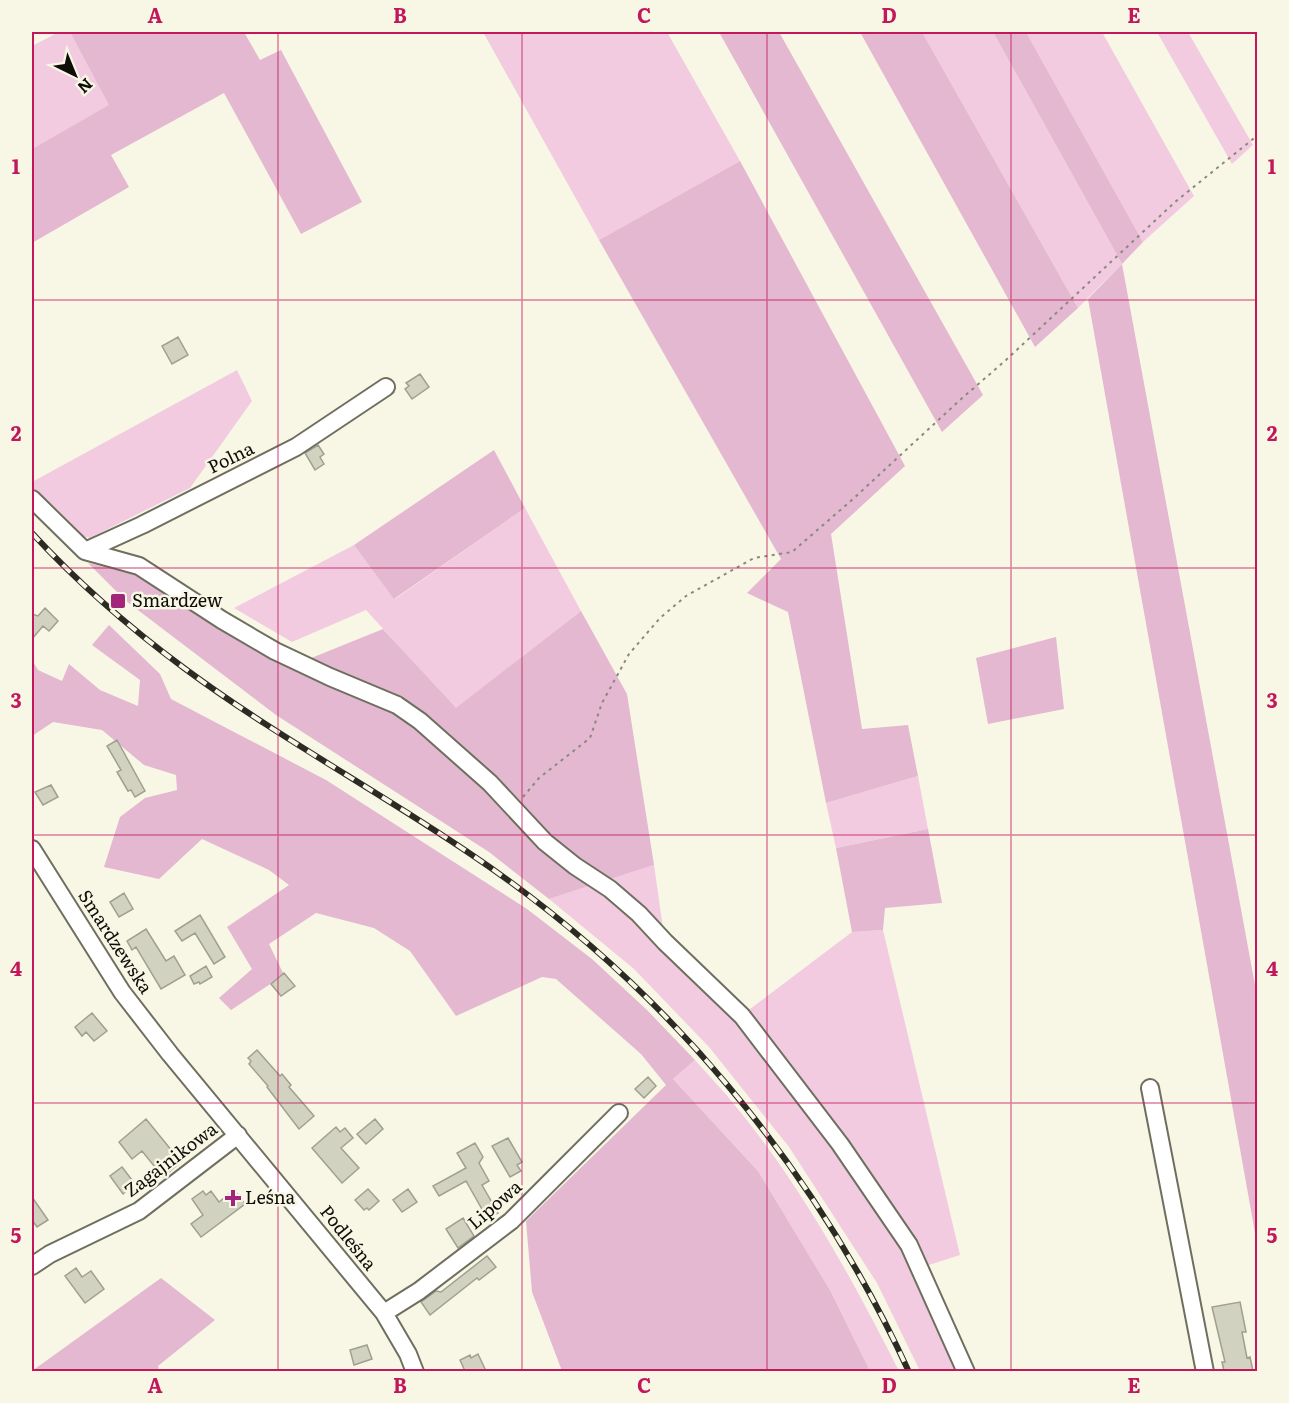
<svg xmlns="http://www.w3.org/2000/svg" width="1289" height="1403" font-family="Literata,serif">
<rect width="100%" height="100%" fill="#f8f7e6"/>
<path fill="#f2cbe1" d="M59,32h11l40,73 -78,44v-103z
M483,32h184l73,129 -141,79z
M922,32h71l129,232 -44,44z
M1026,32h76l92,164 -51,46z
M1157,32h31l65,113 -21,19z
M237,370l15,31 -62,87 -100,50 -15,-4 -43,-46v-6z
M525,508l56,103 -125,98 -90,-99 -74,32 -58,-34 120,-63 41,54z
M918,776l10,53 -92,19 -10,-45z
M654,865l11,77 77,73 110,-83 31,-2 77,325 -50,16 46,100h-36l-43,-88 -88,-136 -80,-100 -75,-78 -85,-70z
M695,1060c14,16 29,31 42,48 65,79 116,172 162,263h-29l-40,-81 -72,-119 -85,-92z"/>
<path fill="#e3b8d0" d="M70,32h174l16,28 21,-10 81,152 -61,32 -77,-141 -113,62 18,32 -97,56v-94l77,-44z
M719,32h60l204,363 -41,37z
M860,32h62l156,276 -43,39z
M993,32h33l117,210 -21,22 135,732v248l-169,-945 34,-35z
M740,161l165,305 -74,68 31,195 46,-4 10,51 -92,27 -38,-191 -41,-19 34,-34 -182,-319z
M494,450l31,58 -131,91 -40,-54z
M88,563l50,12 156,90 89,-36 73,79 125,-97 46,83 27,171 -105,34 -60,-47 -213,-137 -150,-114z
M109,625l51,49 11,25 155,81 201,129 65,50 55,51 48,50 -22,19 85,92 72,119 40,81h-308l-30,-79 -6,-71 140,-136 -25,-31 -85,-75 -14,-2 -86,39 -46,-65 -36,-23 -58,-15 -47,31 15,31 -53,35 -12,-12 33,-29 -25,-42 62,-42 -20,-15 -67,-31 -43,40 -55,-12 16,-50 25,-19 32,-8 -1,-15 -32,-10 -42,-35 -49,-8 -21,14v-76l6,10 24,11 7,-17 31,26 38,16 2,-26 -48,-35z
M1056,637l8,72 -76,15 -12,-66z
M928,829l14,74 -57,5 -2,22 -31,2 -16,-84z
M161,1278l54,42 -57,46 1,5h-127z"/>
<path fill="#d2d2c1" stroke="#a0a090" stroke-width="1.5" d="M178,337l10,18 -16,9 -10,-18z
M420,374l9,13 -17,12 -7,-10 4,-3 -3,-3z
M318,445l6,9 -4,3 4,7 -9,6 -10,-17z
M45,608l13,13 -9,10 -6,-5 -11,13v-25l6,2z
M117,740l28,51 -10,6 -4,-7 -3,1 -11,-19 4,-2 -14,-24z
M51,785l7,12 -15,8 -8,-13z
M124,893l9,16 -14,8 -9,-15z
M200,915l25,42 -11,7 -19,-31 -13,8 -7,-10z
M146,929l20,32 8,-5 11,19 -24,14 -25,-42 -4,3 -5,-9z
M206,966l6,11 -12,7 -1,-2 -5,2 -4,-8z
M284,973l11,13 -14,10 -10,-12z
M92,1013l15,18 -13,10 -8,-9 -4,4 -7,-9z
M257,1050l23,26 2,-2 9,11 -2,2 25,29 -15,13 -32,-42 1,-1 -19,-22 2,-3 -3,-3z
M648,1077l8,9 -12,12 -9,-9z
M146,1119l35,43 -18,15 -21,-26 -10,8 -13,-17z
M375,1119l8,10 -17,15 -9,-10z
M336,1127l4,5 5,-4 8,10 -12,10 18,20 -17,15 -30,-35z
M508,1138l14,24 -5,3 4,6 -11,6 -18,-31z
M475,1143l8,14 -4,6 10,18 -7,4 16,28 -11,5 -21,-37 -27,15 -6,-10 33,-18 -9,-15z
M122,1167l13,17 -12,10 -13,-18z
M368,1189l11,12 -10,9 -2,-2 -3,2 -9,-10z
M408,1189l9,13 -15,10 -9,-12z
M234,1190l11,14 -44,33 -10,-13 12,-9 -11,-16 11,-8 3,4 5,-4 8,11z
M32,1197l16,23 -11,7 -5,-7z
M463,1218l11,18 -16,12 -12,-19z
M487,1256l9,11 -17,13 -2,-2 -47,37 -9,-13 15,-11 5,1z
M76,1268l6,9 9,-6 13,18 -19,14 -20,-27z
M1240,1302l6,30h-4l5,26 3,-1 3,14h-29l-2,-9h3l-13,-55z
M367,1345l5,14 -18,6 -4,-15z
M478,1354l8,17h-21l-5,-11 10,-5 1,3z"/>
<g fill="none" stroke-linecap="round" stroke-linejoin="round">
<g stroke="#6f6f60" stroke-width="20">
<path id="minor" d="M32,499l53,52 54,15 83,54 53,31 55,26 67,28 23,16 70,62 55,59 30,24 35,23 29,25 26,28 77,74 98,128 69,101 57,127
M85,551l57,-26 154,-78 90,-60
M32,849l90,143 48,62 214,259 24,41 7,18
M1150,1088l55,284
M32,1266l18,-12 89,-43 99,-76
M384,1313l35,-22 92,-70 108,-108"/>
</g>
<path stroke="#89897d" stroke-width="2" stroke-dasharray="3 4.5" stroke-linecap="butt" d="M523,797l16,-19 51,-40 12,-35 27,-49 31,-36 26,-22 68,-38 38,-6 61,-53 107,-99 46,-40 169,-158 83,-67"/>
<use href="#minor" stroke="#fff" stroke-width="16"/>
<g stroke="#2b2a23" stroke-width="6">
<path id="rail" d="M32,533c46,50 98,95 152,135 93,69 196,124 291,189 189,128 339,308 434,515"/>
</g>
<use href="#rail" stroke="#f8f7e6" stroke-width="4" stroke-dasharray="11" stroke-linecap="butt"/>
</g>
<path fill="none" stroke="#c2185b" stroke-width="1.5" stroke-opacity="0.55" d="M278,32v1340M522,32v1340M767,32v1340M1011,32v1340M32,300h1226M32,568h1226M32,835h1226M32,1103h1226"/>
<g fill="#a1257a" stroke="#f8f7e6" stroke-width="2">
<rect x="110" y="593" width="16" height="16" rx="3"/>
<path d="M230 1189h6v6h6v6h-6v6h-6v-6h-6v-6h6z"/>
</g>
<g text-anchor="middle" stroke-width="5" stroke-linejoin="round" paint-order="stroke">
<g font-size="18" fill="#0e0e08" stroke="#f8f7e6">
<text transform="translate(231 458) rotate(-26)" y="6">Polna</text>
<text transform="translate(115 942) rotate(57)" y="6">Smardzewska</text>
<text transform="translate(171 1160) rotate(-37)" y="6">Zagajnikowa</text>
<text transform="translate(495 1205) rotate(-41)" y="6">Lipowa</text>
<text transform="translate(348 1238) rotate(51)" y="6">Podleśna</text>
</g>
<g font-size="18" fill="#0e0e08" stroke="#f8f7e6" text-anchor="start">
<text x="132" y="607">Smardzew</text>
<text x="245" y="1204">Leśna</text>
</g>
</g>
<rect width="1289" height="1403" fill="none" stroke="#f8f7e6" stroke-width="66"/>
<g transform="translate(75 75) rotate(137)" stroke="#f8f7e6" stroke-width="4.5" paint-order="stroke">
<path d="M0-4.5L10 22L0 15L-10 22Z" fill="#0e0e08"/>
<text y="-9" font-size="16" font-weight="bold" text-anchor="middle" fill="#0e0e08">N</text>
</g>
<rect x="33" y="33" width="1223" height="1337" fill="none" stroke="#c2185b" stroke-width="2"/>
<g font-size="20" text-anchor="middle" font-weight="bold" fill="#c2185b">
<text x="155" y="23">A</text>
<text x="400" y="23">B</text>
<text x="644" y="23">C</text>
<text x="889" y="23">D</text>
<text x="1134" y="23">E</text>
<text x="16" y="174">1</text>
<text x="1272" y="174">1</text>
<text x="16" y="441">2</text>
<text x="1272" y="441">2</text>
<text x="16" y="708">3</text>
<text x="1272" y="708">3</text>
<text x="16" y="976">4</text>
<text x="1272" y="976">4</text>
<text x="16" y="1243">5</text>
<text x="1272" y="1243">5</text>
<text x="155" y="1393">A</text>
<text x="400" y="1393">B</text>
<text x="644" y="1393">C</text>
<text x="889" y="1393">D</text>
<text x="1134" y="1393">E</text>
</g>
</svg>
